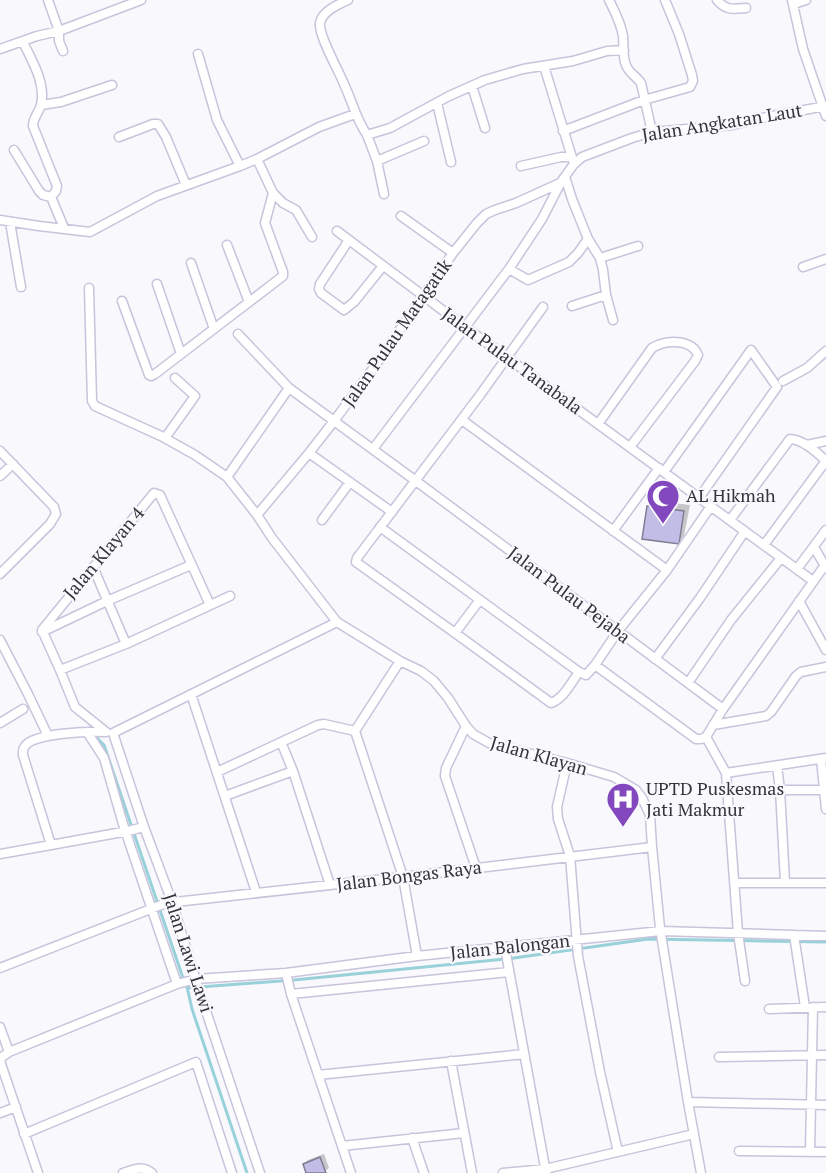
<svg xmlns="http://www.w3.org/2000/svg" width="826" height="1173" font-family="'PT Serif',serif">
<rect width="100%" height="100%" fill="#f8f8fd"/>
<path fill="#0003" d="M655,501l35,4 -6,31 -6,6 -29,-35z
M324,1154l5,14 -7,5h-14l-4,-9 4,-4z"/>
<g fill="none" stroke-linecap="round" stroke-linejoin="round">
<path stroke="#98d1d9" stroke-width="3" d="M95,736l9,9 80,236
M187,987l5,22 55,164
M187,988l107,-8 220,-22 134,-19 178,3"/>
</g>
<path fill="#c2bde7" stroke="#7f7d92" stroke-width="1.5" d="M647,506l37,5 -5,33 -37,-5z
M320,1157l6,16h-20l-3,-9z"/>
<g fill="none" stroke-linecap="round" stroke-linejoin="round">
<g stroke="#c7c4db" stroke-width="11">
<path id="street" d="M48,0l11,31v10l4,10
M348,0c-9,4 -26,11 -28,23 -2,12 19,48 24,61 8,17 12,35 23,51l23,-7 59,-32 36,-16 38,-11 50,-8 34,-10 17,-1
M609,0c6,12 12,23 14,36 1,9 -1,20 3,29 2,7 10,11 15,18l11,49
M717,0c9,11 17,9 29,8
M792,0l11,49 23,67
M794,4l12,-4
M23,42c9,19 23,41 18,63 -2,8 -8,12 -8,21l24,60 -1,5 -5,6 13,31
M0,49l37,-13 22,-5 82,-31
M198,54l19,66 23,46
M544,66l30,98
M472,86l13,42
M437,103l14,59
M41,105l20,-3 51,-17
M563,131l81,-31 46,-13 3,-6 -1,-6 -13,-41 -14,-34
M367,135l10,26 7,33
M119,137l34,-13h5l8,13 20,48
M14,150l25,41 4,4 8,2
M257,159l16,34 10,10 13,7 16,27
M377,161l47,-20
M521,166l40,-9h10
M565,177l7,22 16,40 12,19 3,12 3,25 7,25
M401,216l52,37
M0,220l39,6 51,6 67,-36 83,-30 17,-7 62,-32 36,-13
M10,222l11,65
M337,231l128,96 348,254
M349,240l-29,44 -1,5 2,4 23,17 10,-8 29,-36
M227,245l22,57
M600,258l38,-12
M191,263l23,66
M803,267l23,-8
M509,269l19,11 41,-18 9,-9 10,-14
M157,284l24,70
M89,288l3,113 3,5 66,30 34,19 32,22 30,38 15,23 65,84 63,39 21,10 13,10 14,17 18,28 7,8 16,9 78,20 47,14 22,13 6,8 8,17 2,32 8,81 28,174 13,71
M122,301l27,74 2,1 4,-2 128,-98v-4l-18,-49 8,-30
M572,306l34,-11
M543,307l-63,88 -123,163 -1,4 99,71 96,70c12,-4 20,-20 28,-31
M238,334l51,54 127,93 307,228
M783,381l24,-13 19,-17
M462,420l205,150
M598,424l54,-76c13,-8 39,-10 46,7l-3,6 -65,86
M165,438l30,-42 -20,-18
M807,445l19,-4
M373,449l136,-180 33,-50 19,-37 13,-18 8,-7 50,-19 20,-6 81,-7 34,-8 59,-11
M0,451l54,56 2,7 -6,10 -50,50
M309,453l83,59
M664,472l87,-122 26,37 -78,111
M0,476l13,-12
M227,477l62,-89
M257,515l52,-62 25,-32 38,-51 81,-117 24,-30 9,-9 9,-4 21,-7 44,-20
M322,520l28,-38
M730,520l60,-81c13,1 24,11 34,20l1,3 -61,83
M380,527l199,145 7,3 9,-10 23,-34 49,-61 44,-64
M613,531l46,-63
M814,547l12,21
M93,567l33,77
M797,569l29,-39
M799,601l27,49
M42,632l65,-31 84,-36
M455,633l24,-32
M0,640l28,54 20,42
M655,659l45,-61 45,-67
M595,665l101,74h5l5,-2
M60,670l66,-26 104,-48
M688,683l43,-63 50,-62
M191,694l65,198
M0,723l23,-14
M713,725l53,-9 5,-4 25,-36 5,-4 25,-5
M466,726l-20,42 -1,8 31,92
M105,731l-30,-24 -15,-37 -18,-40 112,-137 6,2 50,110
M355,731l48,146 14,79
M355,731l45,-70
M87,732l17,26 19,66 54,160
M113,733l31,94 28,75 25,82 63,189
M113,733l224,-111
M706,737l20,36 12,160 7,48
M706,737l17,-28 102,-144
M281,742l12,29 37,114
M821,759l5,50
M567,763l-10,44 1,12 12,37 8,100 22,116 18,80
M777,766l3,24 5,92
M217,772l101,-47 6,-1 31,7
M726,773l100,-15
M780,790h44
M225,796l68,-25
M51,845l-28,-90c0,-4 -1,-5 2,-9 9,-13 65,-15 81,-14
M0,854l51,-9 77,-14 16,-4
M735,883h91
M794,935l11,72
M505,948l41,225
M0,968l166,-65 237,-26 249,-30
M286,973l5,21 60,179
M291,994l218,-22
M769,1009l57,-2
M0,1027l9,25
M719,1057l107,-2
M0,1060l2,-3 7,-5 168,-68 19,-5 90,-6 131,-17 244,-25 165,5
M0,1061l38,112
M451,1061l21,112
M318,1075l206,-21
M688,1102l138,3
M0,1113l16,-6
M24,1134l172,-72 36,111
M412,1138l12,35
M342,1146l122,-13
M739,1151l87,1
M810,1152l3,-145
M123,1173c11,-4 20,-8 29,0
M503,1173l42,-4 149,-35"/>
</g>
<use href="#street" stroke="#fff" stroke-width="8"/>
</g>
<defs>
<g id="mosque-pin" transform="scale(1.725)"><path d="M0 17L-7.5 6A9.5 9.5 0 1 1 7.5 6Z" fill="#8348be" stroke="#f8f8fd"/><path d="M3.5-4.9A6 6 0 1 0 3.5 4.9A5 5 0 1 1 3.5-4.9Z" fill="#fff"/></g>
<g id="hospital-pin" transform="scale(1.725)"><path d="M0 17L-7.5 6A9.5 9.5 0 1 1 7.5 6Z" fill="#8348be" stroke="#f8f8fd"/><path d="M-5-5h3v3.5h4V-5h3V5h-3V1.5h-4V5h-3Z" fill="#fff"/></g>
</defs>
<g fill-rule="evenodd">
<use href="#mosque-pin" x="663" y="496"/>
<use href="#hospital-pin" x="623" y="799"/>
</g>
<g text-anchor="middle" stroke-width="4.5" stroke-linejoin="round" paint-order="stroke">
<g font-size="18" fill="#35343d" stroke="#f8f8fd">
<text transform="translate(722 123) rotate(-9)" y="6">Jalan Angkatan Laut</text>
<text transform="translate(397 333) rotate(-55)" y="6">Jalan Pulau Matagatik</text>
<text transform="translate(512 361) rotate(36)" y="6">Jalan Pulau Tanabala</text>
<text transform="translate(104 553) rotate(-50)" y="6">Jalan Klayan 4</text>
<text transform="translate(569 595) rotate(37)" y="6">Jalan Pulau Pejaba</text>
<text transform="translate(539 756) rotate(16)" y="6">Jalan Klayan</text>
<text transform="translate(409 876) rotate(-7)" y="6">Jalan Bongas Raya</text>
<text transform="translate(510 947) rotate(-6)" y="6">Jalan Balongan</text>
<text transform="translate(188 953) rotate(72)" y="6">Jalan Lawi Lawi</text>
</g>
<g font-size="18" fill="#35343d" stroke="#f8f8fd" text-anchor="start">
<text x="686" y="502">AL Hikmah</text>
<text x="646" y="795">UPTD Puskesmas<tspan x="646" dy="21">Jati Makmur</tspan></text>
</g>
</g>
</svg>
